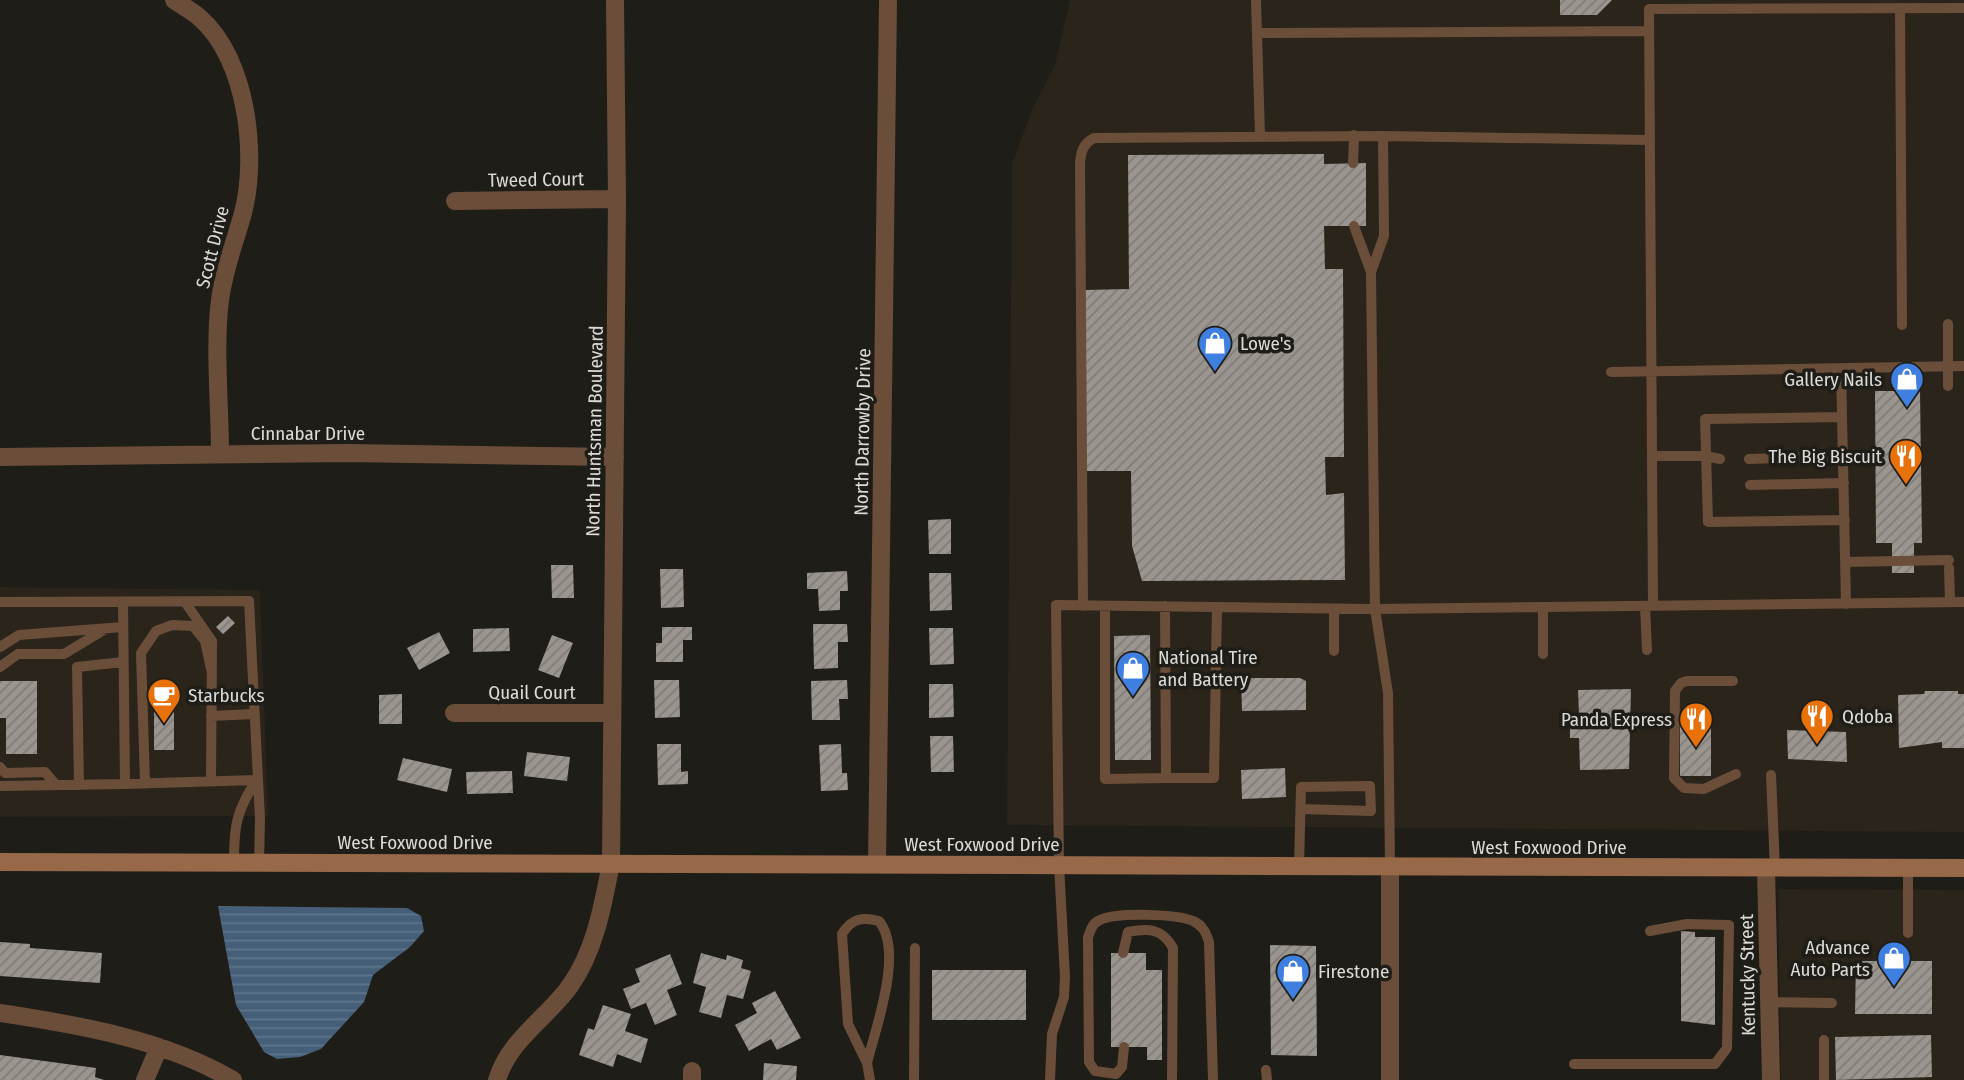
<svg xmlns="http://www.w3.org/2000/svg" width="1964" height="1080" font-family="'Fira Sans Condensed',sans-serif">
<defs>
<pattern id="water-rules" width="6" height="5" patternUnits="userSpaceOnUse" patternTransform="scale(1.75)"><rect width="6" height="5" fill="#445f77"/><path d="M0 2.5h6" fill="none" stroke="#5f758a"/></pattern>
<pattern id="building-hatch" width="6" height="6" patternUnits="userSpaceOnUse" patternTransform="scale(1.75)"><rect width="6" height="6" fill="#9b9590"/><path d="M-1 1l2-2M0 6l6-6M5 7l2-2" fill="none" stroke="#807c78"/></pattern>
</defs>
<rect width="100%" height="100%" fill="#1f1d18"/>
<path fill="#2a241a" d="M1070,0h894v832l-957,-7 5,-661 20,-54 23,-45z
M0,587l260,3 8,226 -268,1z
M1778,889l186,1v190h-183z"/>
<path fill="url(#water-rules)" d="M218,906l189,2 14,8 3,15 -14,16 -37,28 -9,27 -43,47 -21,8 -23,2 -13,-7 -28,-47z"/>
<path fill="url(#building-hatch)" d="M1560,0h52l-15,15h-37z
M1324,154v10l42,-1v63h-42l1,43h18l1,188h-19l1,38 18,-2 1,87 -203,1 -10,-35 -1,-75h-45l-1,-181 44,-1 -1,-134z
M1875,391h45l2,152h-8v30h-22v-30h-16z
M951,519v35h-22l-1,-34z
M551,565h22l1,33h-22z
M660,569h23l1,38 -23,1z
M847,571l1,20h-8v19l-21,1 -1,-22h-11v-16z
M929,573h22l1,37 -22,1z
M228,616l7,7 -12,11 -7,-7z
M813,624h34l1,18h-10v26l-24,1z
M662,627h30v13h-9v22h-27v-19h6z
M509,628l1,23 -37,1v-23z
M929,628h24l1,36 -24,1z
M439,632l11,21 -31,17 -12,-22z
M552,635l21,8 -14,35 -21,-8z
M1150,635l1,125h-36l-1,-124z
M1241,678h59l6,3v29l-64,1z
M654,680h25l1,37 -25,1z
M847,680l1,19h-9l1,21h-28l-1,-39z
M0,681h37v73h-31v-36h-6z
M929,684h24l1,33 -25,1z
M1631,689l-2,80 -49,1 -1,-32h-9v-24h9l-1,-24z
M1925,691h33v3h6v54h-22v-6l-43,6 -1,-53 26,-1z
M402,694v30h-23v-29z
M174,700v50h-20v-49z
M1680,722h31v54h-31z
M1787,730l59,2 1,30 -59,-3z
M930,736h23l1,36h-23z
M657,744h24v28l7,-1v13l-30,1z
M841,744l1,29h5l1,17 -27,1 -2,-46z
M527,752l43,5 -3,24 -43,-5z
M403,758l49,11 -5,23 -50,-12z
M1285,768l1,29 -44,2 -1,-29z
M512,771l1,22 -46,1 -1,-22z
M1681,931l14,1v5h20v88l-34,-4z
M0,942l30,2v4l72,5 -2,30 -100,-7z
M1270,945l46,1 1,110 -46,-1z
M701,953l25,7 1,-5 16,5 -2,8 10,3 -8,28 -16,-4 -6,23 -22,-6 7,-25 -13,-4z
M1111,953h35v17h16v90h-15v-13h-36z
M670,954l12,30 -15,6 10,25 -22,10 -9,-22 -15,6 -8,-20 17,-7 -5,-13z
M1856,961h76v53h-77z
M932,970h94v50h-94z
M775,991l26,47 -24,12 -6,-11 -22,12 -14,-26 22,-12 -5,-10z
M603,1005l28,9 -6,17 23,8 -7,24 -24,-9 -4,13 -34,-12 9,-27 6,2z
M1931,1035l1,42 -96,3 -1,-43z
M0,1055l96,13 -1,9 9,3h-104z
M764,1063l33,3 -1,14h-33z"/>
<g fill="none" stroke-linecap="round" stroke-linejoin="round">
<path stroke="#6b4e3a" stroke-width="10" d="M1256,0l4,136
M1900,8l2,317
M1257,33l392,-2
M1650,140l-267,-4 1,100 -13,36 4,337 589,-7
M1353,163l1,-28
M1354,226l17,46
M1948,324v62
M1841,368l5,236
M1611,372l353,-6
M1842,417l-137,2 3,103 137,-2
M1652,456h54l14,3
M1749,459l94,-3
M1750,485l94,-2
M1846,562l103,-2
M1949,568l1,34
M0,602l249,-1 11,218 -1,44
M185,602l27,39 -1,140
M123,603l2,181 131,-4
M1083,606l-3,-443c1,-12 3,-19 14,-25l289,-2
M1105,606v173l61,-1 -1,-172
M1645,606l2,44
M1653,606l-4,-597 315,-1
M1543,607v47
M0,647l19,-12 104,-8
M1334,651v-42
M0,667l18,-13h46l38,-23
M1733,681h-46l-6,2 -6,8 -1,87 10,10 20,1 32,-15
M211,716l43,-2
M0,767l5,6 40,-1 11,13
M1771,775l4,94
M1166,778h48l3,-171
M145,783l-4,-130 15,-22 16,-6 21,1 12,15 6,28
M79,785l-2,-118 46,-5
M0,786l125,-2
M234,863c0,-36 2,-52 22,-82
M1299,866l2,-79 69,-1 1,25 -70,-2
M1908,868v65
M1123,953l5,-21c20,-4 34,-4 45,16l-1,132
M1769,1002l63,1
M1824,1040v40
M1124,1047l-2,20 -6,7 -21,-3 -6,-9 -1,-125c3,-7 4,-14 12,-17 16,-8 77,-6 93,1 10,4 13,12 16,21l4,138
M867,1063c9,-36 37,-111 12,-142 -17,-4 -27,-3 -37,13l6,90 19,39 3,17
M1574,1064h141l12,-16 2,-123 -42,-1 -37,7
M1266,1070l1,10
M914,1080l1,-132
M1050,1080l2,-46 12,-37 1,-20 -6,-112 -3,-260 319,4 13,84 2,174"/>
<path stroke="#6b4e3a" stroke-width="18" d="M174,0c8,6 19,11 26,18 47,41 58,137 43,195 -8,29 -19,56 -23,87 -6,46 0,106 0,154
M455,201l162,-2
M0,457l348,-4 267,4
M454,713h157
M877,864l11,-864
M1766,869l5,211
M0,1013c79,12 163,26 233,67
M145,1080l14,-33
M497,1080c12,-40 50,-62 73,-94 25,-35 33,-81 41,-123l6,-664 -2,-199
M692,1080v-9"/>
<path stroke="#6b4e3a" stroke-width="18" d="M1390,867v213"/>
<path stroke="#976948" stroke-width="18" d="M0,862l1964,6"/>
</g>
<defs>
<g id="shop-pin" transform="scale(1.75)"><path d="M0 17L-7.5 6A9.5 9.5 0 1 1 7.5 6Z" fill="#3f7fe0" stroke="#1f1d18"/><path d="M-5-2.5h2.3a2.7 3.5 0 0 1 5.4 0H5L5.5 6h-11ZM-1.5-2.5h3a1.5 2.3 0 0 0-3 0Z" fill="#fff"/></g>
<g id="restaurant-pin" transform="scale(1.75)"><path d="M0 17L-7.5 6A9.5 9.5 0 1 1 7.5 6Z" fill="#e8710a" stroke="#1f1d18"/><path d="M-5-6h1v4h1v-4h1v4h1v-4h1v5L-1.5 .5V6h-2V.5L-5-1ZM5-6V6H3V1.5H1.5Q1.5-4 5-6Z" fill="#fff"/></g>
<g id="cafe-pin" transform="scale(1.75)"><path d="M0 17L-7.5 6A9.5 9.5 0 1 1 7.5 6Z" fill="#e8710a" stroke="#1f1d18"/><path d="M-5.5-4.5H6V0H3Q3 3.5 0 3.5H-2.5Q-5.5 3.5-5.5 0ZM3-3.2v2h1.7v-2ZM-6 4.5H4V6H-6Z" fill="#fff"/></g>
</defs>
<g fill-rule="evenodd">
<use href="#shop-pin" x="1215" y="343"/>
<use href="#shop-pin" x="1907" y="379"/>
<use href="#restaurant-pin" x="1906" y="456"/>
<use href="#shop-pin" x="1133" y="668"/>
<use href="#cafe-pin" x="164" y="695"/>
<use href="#restaurant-pin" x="1817" y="716"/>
<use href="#restaurant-pin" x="1696" y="719"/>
<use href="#shop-pin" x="1894" y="958"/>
<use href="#shop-pin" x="1293" y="971"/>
</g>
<g text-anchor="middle" stroke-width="7" stroke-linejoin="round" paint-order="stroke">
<g font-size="19" fill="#dddbd8" stroke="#1f1d18">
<text transform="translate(536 179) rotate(-1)" y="7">Tweed Court</text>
<text transform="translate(212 247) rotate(-76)" y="7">Scott Drive</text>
<text transform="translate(594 431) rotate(-89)" y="7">North Huntsman Boulevard</text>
<text transform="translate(862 432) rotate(-89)" y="7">North Darrowby Drive</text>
<text x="308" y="440">Cinnabar Drive</text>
<text x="532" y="699">Quail Court</text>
<text x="415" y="849">West Foxwood Drive</text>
<text x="982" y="851">West Foxwood Drive</text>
<text x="1549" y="854">West Foxwood Drive</text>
<text transform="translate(1747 975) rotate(-91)" y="7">Kentucky Street</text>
</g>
<g font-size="19" fill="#dddbd8" stroke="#1f1d18" text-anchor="start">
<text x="1240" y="350">Lowe's</text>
<text x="1882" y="386" text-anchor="end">Gallery Nails</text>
<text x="1882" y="463" text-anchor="end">The Big Biscuit</text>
<text x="1158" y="664">National Tire<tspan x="1158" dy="22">and Battery</tspan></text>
<text x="188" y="702">Starbucks</text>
<text x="1842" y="723">Qdoba</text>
<text x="1672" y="726" text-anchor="end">Panda Express</text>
<text x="1870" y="954" text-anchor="end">Advance<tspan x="1870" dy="22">Auto Parts</tspan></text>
<text x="1318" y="978">Firestone</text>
</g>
</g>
</svg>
